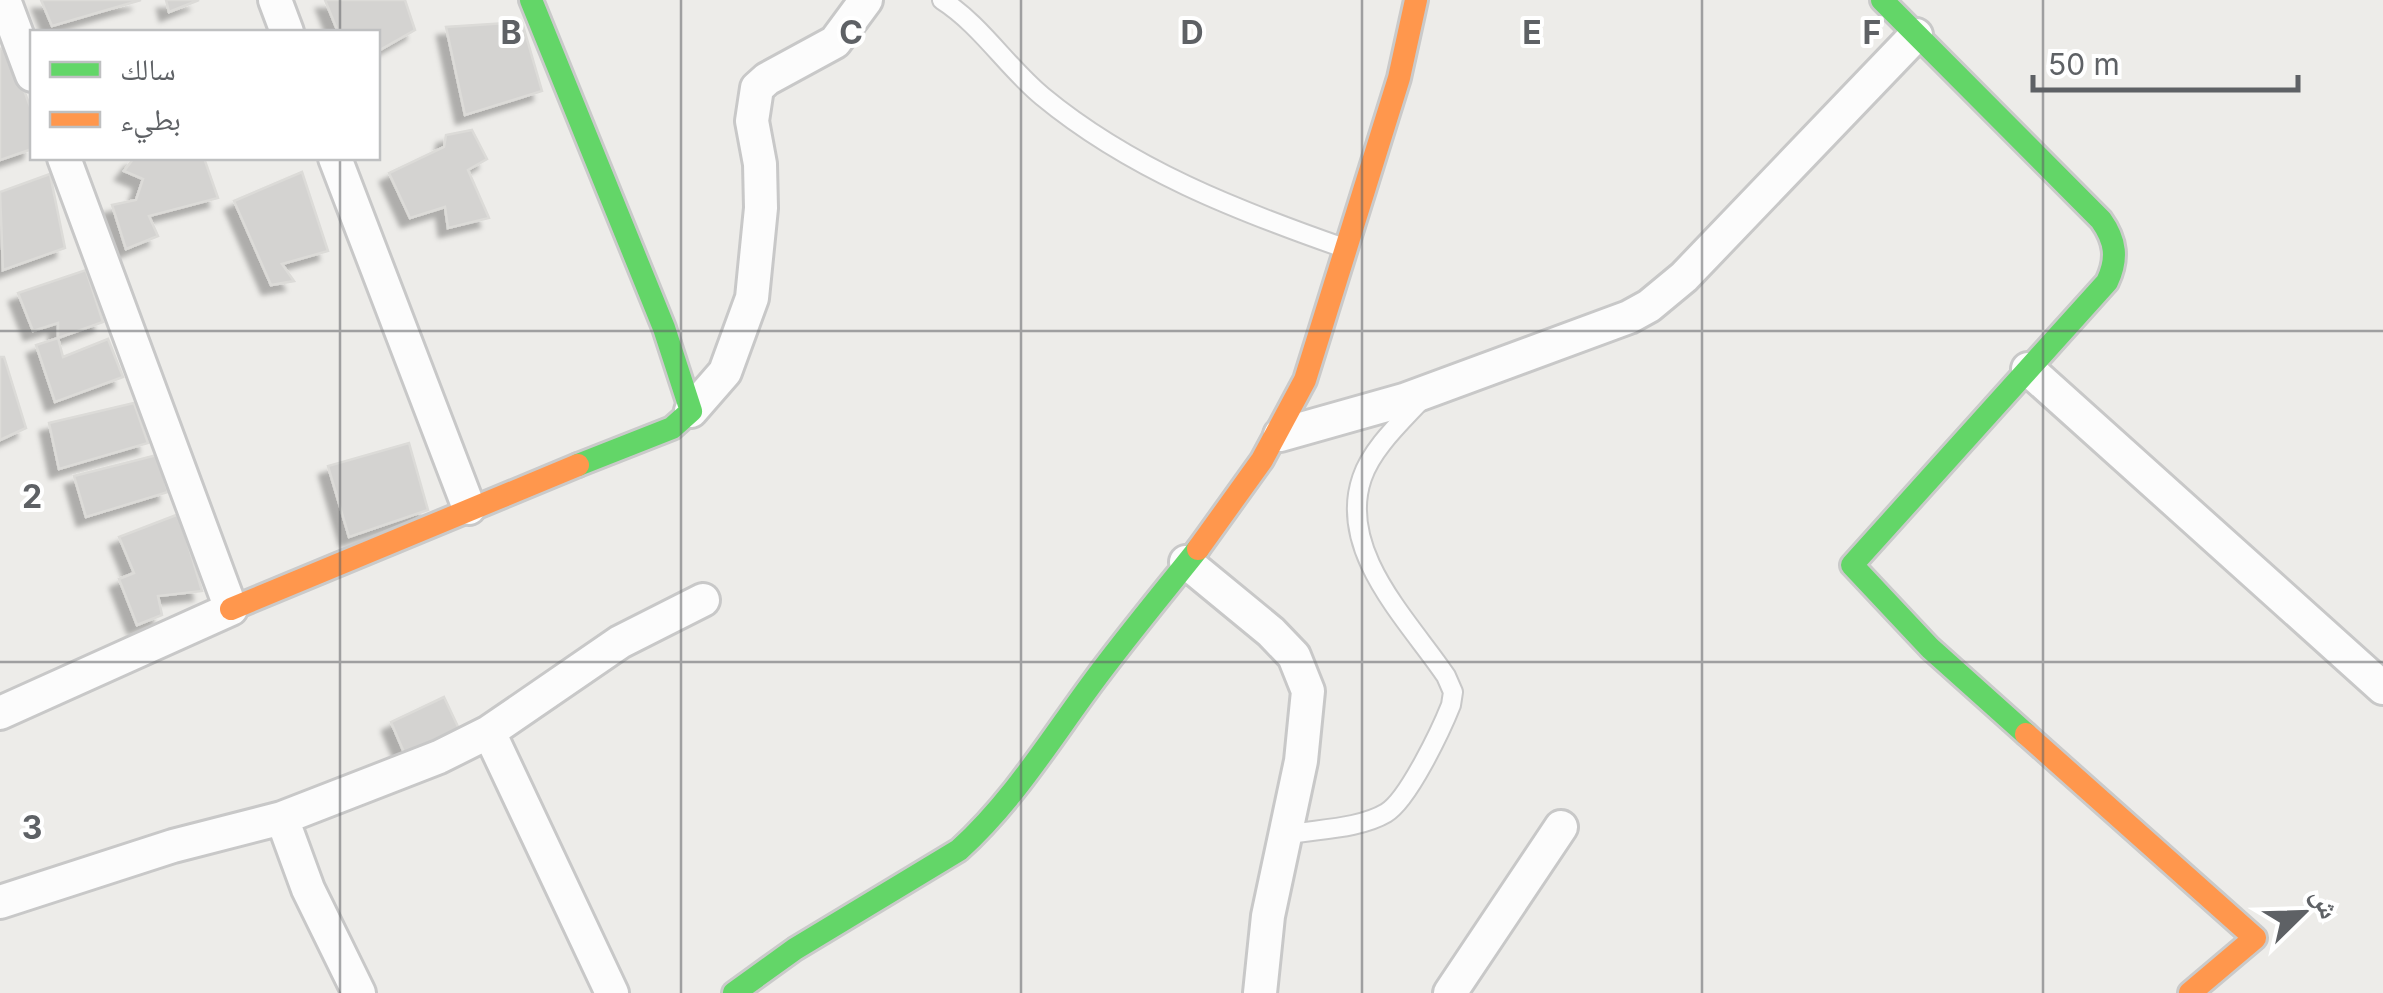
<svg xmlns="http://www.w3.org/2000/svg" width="2383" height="993" font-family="Inter,'Noto Naskh Arabic',sans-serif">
<defs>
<filter id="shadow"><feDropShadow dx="-9" dy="9" stdDeviation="2.5" flood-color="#0004"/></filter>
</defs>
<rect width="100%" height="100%" fill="#edece9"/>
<path fill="#d4d3d1" stroke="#dcdbd8" stroke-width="2.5" filter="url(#shadow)" d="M41,0h100l-89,26z
M166,0h33l-30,12z
M325,0h80l10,30 -37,21v-19h-40z
M522,22l20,69 -77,24 -19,-88z
M8,46l24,66v37l-32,11v-111z
M472,130l15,29 -19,11 21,48 -41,10 -3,-21 -35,11 -21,-45 55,-26 2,-12z
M134,158h70l14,40 -69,18 9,20 -32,13 -14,-44 24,-5 7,-21 -19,-8z
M302,172l26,79 -46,13 12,17 -23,4 -37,-84z
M50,174l15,74 -62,22 -3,-78z
M86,270l17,52 -45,16v-15l-25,8 -15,-38z
M58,338l5,19 45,-18 15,38 -68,25 -19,-57z
M0,357h4l22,71 -26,12z
M134,403l14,40 -89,26 -10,-46z
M409,443l19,67 -79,27 -21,-71z
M157,455l11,37 -82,25 -12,-41z
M179,514l23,77 -44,5 4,19 -25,10 -18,-46 15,-6 -15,-36z
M444,697l17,36 -55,24 -15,-35z"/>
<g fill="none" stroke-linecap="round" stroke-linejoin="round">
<g stroke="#c8c8c8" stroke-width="22">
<path id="lane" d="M942,0c39,25 65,67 100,96 88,73 196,115 302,152
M1286,835c30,-6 73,-6 100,-22 22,-13 55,-83 65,-108l2,-13 -7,-16c-38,-56 -109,-125 -84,-198 10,-30 40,-57 61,-80"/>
</g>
<g stroke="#c8c8c8" stroke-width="38">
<path id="street" d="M4,0l28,75
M275,0l12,32
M335,158l134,350
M2028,369l355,319
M691,411l34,-39 27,-74 9,-90 -1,-44 -8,-43 5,-33 10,-9 68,-37 31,-42
M1280,435l124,-35 225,-83 20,-11 35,-29 232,-242
M1186,562l85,70 23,24 14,35 -7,70 -33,155 -8,77
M0,713l231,-104 -167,-451
M489,732l131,-90 83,-42
M282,818l157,-61 50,-25 123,261
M0,902l173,-56 109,-28 26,71 51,104
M1450,993l111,-166"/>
</g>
<g stroke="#cacaca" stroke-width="28">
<path id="fast" d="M531,0l133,328 27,83 -19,17 -94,37
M1882,0l219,220c15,21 17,39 6,62l-255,283 78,83 96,86
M734,993l61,-44 164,-99c54,-49 91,-110 134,-168 34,-46 70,-89 105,-133"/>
</g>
<g stroke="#cacaca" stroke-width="28">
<path id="slow" d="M1198,549l64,-89 43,-80 94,-302 17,-78
M231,609l347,-144
M2026,734l229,204 -65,55"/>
</g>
<use href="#lane" stroke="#fcfcfc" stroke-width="18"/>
<use href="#street" stroke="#fcfcfc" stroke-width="32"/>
<use href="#fast" stroke="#63d668" stroke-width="22"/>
<use href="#slow" stroke="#ff974d" stroke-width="22"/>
</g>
<path fill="none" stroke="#5e6165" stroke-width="2.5" stroke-opacity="0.55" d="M340,0v32M681,0v993M1021,0v993M1362,0v993M1702,0v993M2043,0v993M340,158v835M0,331h2383M0,662h2383"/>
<g font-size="32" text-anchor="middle" font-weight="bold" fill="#5e6165" stroke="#fff" stroke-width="8" stroke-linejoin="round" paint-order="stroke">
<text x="511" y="44">B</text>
<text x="851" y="44">C</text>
<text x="1192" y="44">D</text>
<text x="1532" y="44">E</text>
<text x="1872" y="44">F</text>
<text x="32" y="508">2</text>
<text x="32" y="839">3</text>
</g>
<rect x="30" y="30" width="350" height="130" fill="#ffffff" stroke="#bfc0c1" stroke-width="2.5"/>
<rect x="50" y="62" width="50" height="15" fill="#63d668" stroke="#bfc0c1" stroke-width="2.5"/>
<text x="120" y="80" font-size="30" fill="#5e6165">سالك</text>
<rect x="50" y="112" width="50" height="15" fill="#ff974d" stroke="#bfc0c1" stroke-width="2.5"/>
<text x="120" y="130" font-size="30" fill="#5e6165">بطيء</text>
<g transform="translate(2303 913) rotate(67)" stroke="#ffffff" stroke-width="8" paint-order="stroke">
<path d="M0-8L18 38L0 25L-18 38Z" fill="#5e6165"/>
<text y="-15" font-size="28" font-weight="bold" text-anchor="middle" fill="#5e6165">ش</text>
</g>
<path d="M2033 75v15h265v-15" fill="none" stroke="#5e6165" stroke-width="5"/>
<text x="2048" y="75" font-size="30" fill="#5e6165" stroke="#ffffff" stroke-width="8" paint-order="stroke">50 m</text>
</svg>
